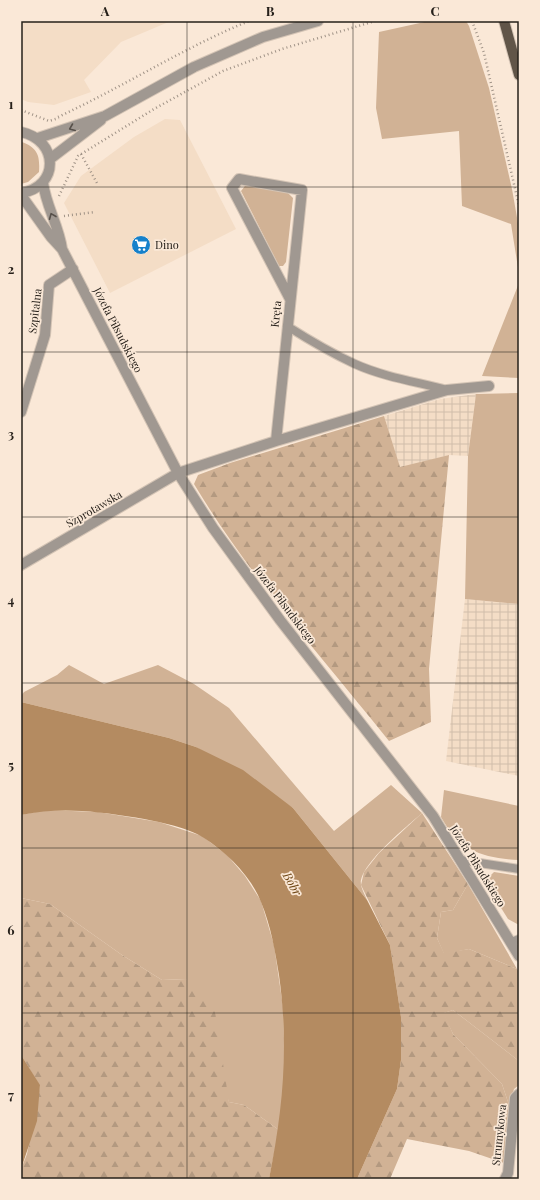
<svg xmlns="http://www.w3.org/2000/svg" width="540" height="1200" font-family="'Playfair Display',serif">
<defs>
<pattern id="industrial-grid" width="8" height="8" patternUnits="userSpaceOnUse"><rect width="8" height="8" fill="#f4ddc6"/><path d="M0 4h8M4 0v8" fill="none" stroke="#d1bdaa"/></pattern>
<pattern id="forest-firs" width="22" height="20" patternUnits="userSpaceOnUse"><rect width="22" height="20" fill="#d1b295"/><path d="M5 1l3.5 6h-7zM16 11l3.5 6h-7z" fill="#b39980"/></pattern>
</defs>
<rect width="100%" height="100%" fill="#fae8d7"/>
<path fill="#f4ddc6" d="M21,21h150l-50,21 -37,38 7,12 -37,13 -26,-3 -7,-3z
M165,119l15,1 56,109 -126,64 -46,-90 17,-27 53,-39z"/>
<path fill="url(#industrial-grid)" d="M476,394l-8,62 -19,-1 -49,13 -16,-52 56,-17z
M465,599l54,5v172l-73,-15z"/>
<path fill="#d1b295" d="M429,21h37l3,5 20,62 23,101 7,40v45l-8,-50 -49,-18 -3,-75 -77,8 -6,-31 3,-76z
M22,142c16,6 18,14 17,30l-11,10 -7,2v-41z
M245,186l42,6 6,6 -7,64 -3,4h-4l-38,-75z
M519,283v95l-37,-2z
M519,393v211l-54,-5 3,-143 8,-62z
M69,665l35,19 54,-19 36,19 35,24 105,123 57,-46 31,28c-14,13 -64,52 -61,72 1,5 4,10 6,15l-74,-92 -97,-61 -27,-9 -148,-36v-6l3,-4 33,-17z
M444,790l75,16v54c-37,-2 -59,-9 -78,-43z
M45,810l53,2 61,10 43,14 25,19 18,21 16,25 13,44 9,62 2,63 -6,60 -35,-25 -15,-3 -43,-123 -24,1 -40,-25 -72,-51 -29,-6v-83z
M494,872l25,4v49l-11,-6 -20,-32 1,-10z
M468,884l49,85 -48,-20 -25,5 -7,-16 4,-26 12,-2z
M453,1010l66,51v24l-5,4 -5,16 -7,-21 -49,-50 -10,-21z"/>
<path fill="url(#forest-firs)" d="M384,416l16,51 49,-12 -20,214 2,53 -42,19c-67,-84 -140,-165 -195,-257l4,-9 32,-12z
M422,813l46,71 -15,26 -12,2 -4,26 7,15 25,-4 48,20 2,3v89l-66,-51 -9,3 9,21 49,50 7,21 -5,58 -35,-12 -62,-12 -17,40h-33l40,-90 4,-29v-43l-11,-72 -29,-60 3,-13 15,-19z
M21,898l29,6 72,51 40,25 24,-1 27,20 16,103 15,3 35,25 -10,49h-248v-10l6,-15 13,-68 -19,-31z"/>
<path fill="#b48b61" d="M21,702l148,36 27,9 47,23 50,38 74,92 23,45 11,72v43l-4,29 -40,90h-88c14,-70 20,-132 10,-204 -4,-24 -8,-49 -18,-73 -10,-26 -34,-49 -57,-64 -16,-11 -53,-18 -72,-21 -38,-6 -73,-10 -111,-2z
M21,1055l19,30 -3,36 -16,48z"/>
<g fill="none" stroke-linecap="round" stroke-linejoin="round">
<g stroke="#d4c4b5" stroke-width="10">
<path id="service" d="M287,326c22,14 44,27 68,38 29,13 62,18 92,26
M460,860l59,9
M512,942l7,-3"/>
</g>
<g stroke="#d4c4b5" stroke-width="12">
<path id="minor" d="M43,183c3,23 16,43 19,66
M21,195l30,42 11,12 116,224 35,55 67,92 153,196 86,140
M21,412l24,-77 4,-50 24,-16
M276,441l171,-51 42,-4
M21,565l157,-92 98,-32 26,-251 -63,-11 -7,9 58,111
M505,1179l3,-6 7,-75 4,-4"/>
</g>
<g stroke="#d4c4b5" stroke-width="12">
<path id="tertiary" d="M21,132c38,8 39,55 0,61
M38,138l67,-22 89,-49 69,-30 55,-16
M50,159l51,-39"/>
</g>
<g stroke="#d4c4b5" stroke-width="12">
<path id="primary" d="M504,21l15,54"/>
</g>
<path stroke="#a09387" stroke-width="2.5" stroke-dasharray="1 3" stroke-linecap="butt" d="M472,21l12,32 35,153
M21,110l28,11 10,-3
M58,117c65,-30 125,-69 191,-96
M81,154l16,29
M59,196l19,-40 76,-47 69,-38 59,-22 93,-28
M64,216l31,-4"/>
<use href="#service" stroke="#a09891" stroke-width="8"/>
<use href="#minor" stroke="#a09891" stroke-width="10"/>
<use href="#tertiary" stroke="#a09891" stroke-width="10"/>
<use href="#primary" stroke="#615548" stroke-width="10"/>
</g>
<defs><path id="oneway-chevron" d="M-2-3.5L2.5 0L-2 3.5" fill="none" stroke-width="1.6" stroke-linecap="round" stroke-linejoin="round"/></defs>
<g stroke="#57504a">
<use href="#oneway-chevron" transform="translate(72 128) rotate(158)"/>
<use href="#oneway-chevron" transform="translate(52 216) rotate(-112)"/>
</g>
<path fill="none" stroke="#26201a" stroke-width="1" stroke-opacity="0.55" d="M187,21v1158M353,21v1158M21,187h498M21,352h498M21,517h498M21,683h498M21,848h498M21,1013h498"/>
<defs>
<g id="supermarket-disc" transform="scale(1)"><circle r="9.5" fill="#1681cb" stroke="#fae8d7"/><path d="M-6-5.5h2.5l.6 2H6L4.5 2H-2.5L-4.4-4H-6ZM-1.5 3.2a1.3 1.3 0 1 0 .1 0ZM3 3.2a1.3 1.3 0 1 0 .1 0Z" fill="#fff"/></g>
</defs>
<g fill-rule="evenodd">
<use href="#supermarket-disc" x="141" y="245"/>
</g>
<g text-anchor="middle" stroke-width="3.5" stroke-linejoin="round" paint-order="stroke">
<g font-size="11" fill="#26201a" stroke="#fae8d7" text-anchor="start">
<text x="155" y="249">Dino</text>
</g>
<g font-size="11" fill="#26201a" stroke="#fae8d7">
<text transform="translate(35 311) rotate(-83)" y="4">Szpitalna</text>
<text transform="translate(276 314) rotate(-84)" y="4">Kręta</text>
<text transform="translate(118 330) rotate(63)" y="4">Józefa Piłsudskiego</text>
<text transform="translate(94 509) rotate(-30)" y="4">Szprotawska</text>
<text transform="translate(285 605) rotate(53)" y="4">Józefa Piłsudskiego</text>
<text transform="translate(478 866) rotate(58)" y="4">Józefa Piłsudskiego</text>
<text transform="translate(499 1135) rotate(-84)" y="4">Strumykowa</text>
</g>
<g font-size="12" font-style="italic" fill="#6d4412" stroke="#fae8d7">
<text transform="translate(292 884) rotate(61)" y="4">Bóbr</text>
</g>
</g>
<rect width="540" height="1200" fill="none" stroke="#fae8d7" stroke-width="44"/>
<rect x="22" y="22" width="496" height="1156" fill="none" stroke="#26201a" stroke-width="1.5"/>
<g font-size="13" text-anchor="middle" font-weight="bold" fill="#26201a">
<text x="105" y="16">A</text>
<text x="270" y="16">B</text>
<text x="435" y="16">C</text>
<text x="11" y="109">1</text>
<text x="11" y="274">2</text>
<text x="11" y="439">3</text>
<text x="11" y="605">4</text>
<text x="11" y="770">5</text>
<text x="11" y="935">6</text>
<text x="11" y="1100">7</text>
</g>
</svg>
